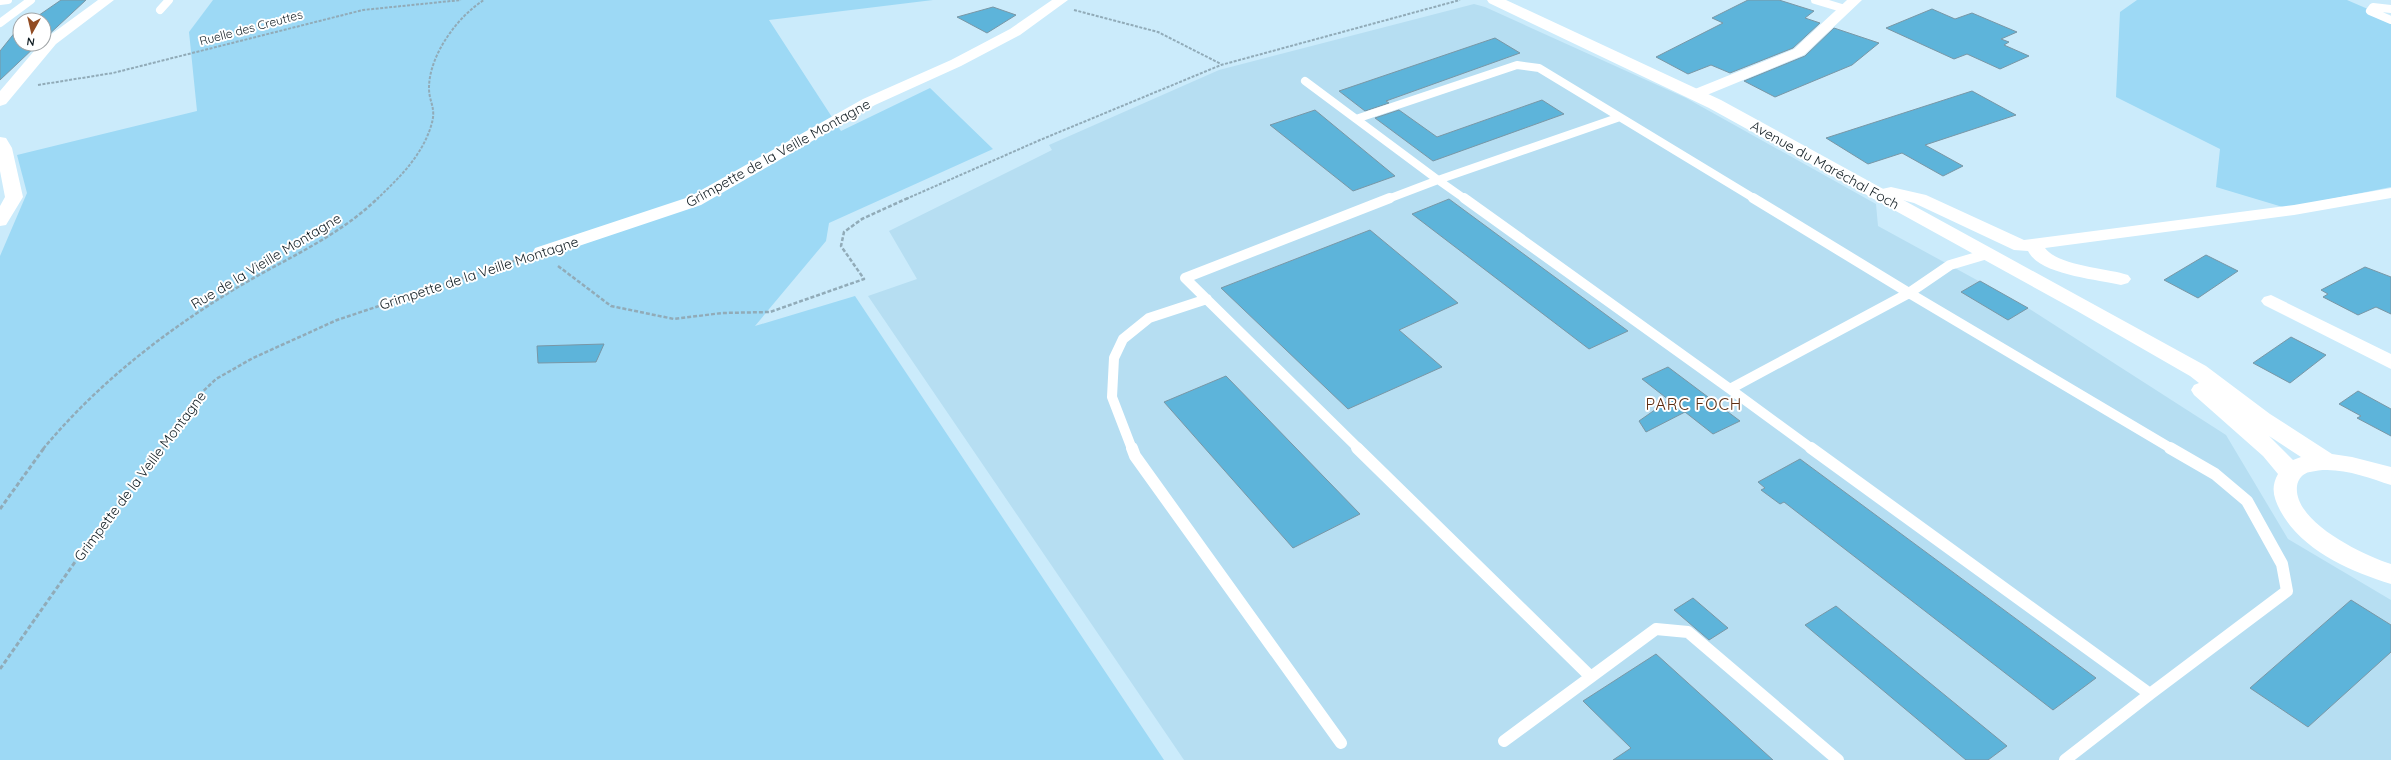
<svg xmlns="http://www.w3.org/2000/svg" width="2391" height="760" font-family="Quicksand,sans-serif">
<rect width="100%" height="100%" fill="#cbebfb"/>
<path fill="#b6def2" d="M1474,4l11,3 201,91 190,106 2,22 150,82 198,127 62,104 103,61v160h-1207l-316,-464 49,-17 -28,-48 163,-81 -3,-5 170,-75z"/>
<path fill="#9dd9f5" d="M213,0h720l-164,20 72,111 89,-43 63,61 -164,74 -3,18 -71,85 100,-30 309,464h-1164v-504l27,-63 -10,-38 180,-44 -8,-79z
M2137,0h210l44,19v168l-105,21 -70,-21 4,-38 -104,-52 4,-85z"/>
<path fill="#5db4da" stroke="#7997a6" d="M61,0h25l-42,39v-19h-12z
M1748,0h31l35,11 -9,7 15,5 -27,25 -63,25 -19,-8 -23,9 -32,-17 67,-34 -11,-5z
M993,7l23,8 -29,18 -30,-16z
M1932,9l23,10 17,-6 45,19 -16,7 8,3 -5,3 25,11 -29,13 -33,-15 -13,5 -68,-31z
M20,26v18h18l-38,36v-29z
M1834,28l45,15 -27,22 -77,32 -31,-16 61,-25z
M1495,38l25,15 -134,48 3,2 -24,8 -26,-20z
M1972,91l44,24 -91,30 38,21 -20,10 -41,-23 -34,11 -42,-26z
M1542,100l22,14 -131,47 -58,-43 24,-8 38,27z
M1315,110l80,66 -42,15 -83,-66z
M1449,199l179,132 -39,18 -177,-135z
M1370,230l88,73 -59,27 43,37 -94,42 -127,-121z
M2206,255l32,16 -40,27 -34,-18z
M2365,267l26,10v37l-15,-7 -18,8 -35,-18 5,-3 -7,-4z
M1980,281l48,27 -20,12 -47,-28z
M2291,337l35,18 -36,28 -37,-20z
M604,344l-8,18 -58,1 -1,-17z
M1668,367l72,54 -27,13 -28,-22 -39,20 -7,-11 30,-21 -27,-21z
M1226,376l134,138 -67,34 -129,-146z
M2358,391l33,18v27l-34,-18 4,-2 -22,-12z
M1800,459l296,219 -43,32 -269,-208 -4,2 -19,-14 4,-2 -7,-6z
M1693,598l35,30 -19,12 -35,-30z
M2351,600l40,25v27l-83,75 -58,-39z
M1836,606l171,140 -19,14h-22l-161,-135z
M1656,654l117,106h-160l18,-12 -48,-47z"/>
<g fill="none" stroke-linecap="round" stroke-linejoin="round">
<path stroke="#91abb8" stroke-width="2" stroke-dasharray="3 1.5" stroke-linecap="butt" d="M1074,10l84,22 63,32
M38,85l75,-12 250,-63 98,-10
M377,199c21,-20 45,-43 54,-73 6,-18 -2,-23 -2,-38 0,-33 29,-72 55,-88
M906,199l134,-59 181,-75 239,-65"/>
<path stroke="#91abb8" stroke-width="2.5" stroke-dasharray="4 2" stroke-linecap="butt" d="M558,266l53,40 63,13 48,-6 48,-1 94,-33 -23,-33 3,-14 18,-13 46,-21
M43,449c55,-66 122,-118 195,-162 47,-28 100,-50 140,-89
M162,449l33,-50 21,-20 37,-21 84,-38 186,-62"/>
<path stroke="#91abb8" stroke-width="3" stroke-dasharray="4.5 2.5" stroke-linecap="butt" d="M0,509l44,-61
M0,669l96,-137 67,-84"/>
<path stroke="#fff" stroke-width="8" d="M1815,0l30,9
M0,1l8,-1
M2391,9l-18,-2 -3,4 21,9
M160,10l9,-10
M0,23l31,-23
M1305,81l133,99 182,-63
M1356,119l161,-54 22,3 216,131
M1388,199l50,-19 27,19"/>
<path stroke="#fff" stroke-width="10" d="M1464,198l266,191
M1753,198l156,95 41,-28 37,-11
M1730,389l82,60
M1730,389l179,-96 263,156
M1132,449l-20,-52 2,-39 9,-19 26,-21 58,-19
M1359,449l-174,-171 205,-80"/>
<path stroke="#fff" stroke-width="12" d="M1132,448l3,8 206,287
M1357,448l234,229
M1811,448l339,246 137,-103 -5,-27 -35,-63 -32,-27 -45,-26
M1504,741l152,-112 32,3 150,128
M2065,760l85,-66"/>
<path fill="#fff" fill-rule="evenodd" d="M98,0h16l-58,44 -50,60 -6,2v-15l40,-47h4l2,-6z
M1052,0h16l-48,35 -59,31 -86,39 -174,100 -152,51h-14l-2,-4 2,-4 154,-51 174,-98 88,-39 59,-31z
M1847,0h15l-58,55 -102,42h-12l-2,-3 2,-3 104,-42z
M0,137l6,1 6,10 11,49 -17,28 -6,1v-20l5,-9 -5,-26z
M1891,187l35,8 98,45 270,-35 97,-17v10l-97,17 -249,33c13,18 62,20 83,27l3,4 -3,4 -7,2c-25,-6 -81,-10 -93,-34l-14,-1 -100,-47 -23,-6 -12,3 -6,-1 -3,-4 3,-4z
M2271,295l120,59v15l-127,-64 -3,-4 3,-4z"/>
<path fill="#fff" fill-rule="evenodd" d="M1487,0h19l215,100 485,266 64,48 62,40 20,3 39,10v18c-24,-8 -55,-20 -81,-13 -7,1 -12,7 -13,14 -4,36 66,69 94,78v20c-41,-13 -88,-33 -110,-72 -7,-13 -11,-24 -3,-38l-15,-18 -69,-61 -3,-5 3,-5 5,-2 -9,-7 -113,-65 -368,-203 -220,-105zM2269,436l32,21 -8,3z"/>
</g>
<g text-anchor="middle" stroke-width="4" stroke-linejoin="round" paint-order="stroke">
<g font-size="12" fill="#111d23" stroke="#fff">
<text transform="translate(251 28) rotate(-15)" y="4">Ruelle des Creuttes</text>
</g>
<g font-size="14" fill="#111d23" stroke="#fff">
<text transform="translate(778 153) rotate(-29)" y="5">Grimpette de la Veille Montagne</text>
<text transform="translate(1825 165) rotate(29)" y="5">Avenue du Maréchal Foch</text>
<text transform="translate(266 261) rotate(-31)" y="5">Rue de la Vieille Montagne</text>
<text transform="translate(479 273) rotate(-18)" y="5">Grimpette de la Veille Montagne</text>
<text transform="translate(140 476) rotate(-53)" y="5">Grimpette de la Veille Montagne</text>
</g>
<g font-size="16" letter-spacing="1" fill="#5d2d11" stroke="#fff">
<text x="1694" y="410">PARC FOCH</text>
</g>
</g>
<g transform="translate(32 32) rotate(188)"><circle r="19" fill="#ffffff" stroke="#a0a5a7"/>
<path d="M0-3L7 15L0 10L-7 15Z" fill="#924c23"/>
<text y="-6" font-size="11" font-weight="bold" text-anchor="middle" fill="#111d23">N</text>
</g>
</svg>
